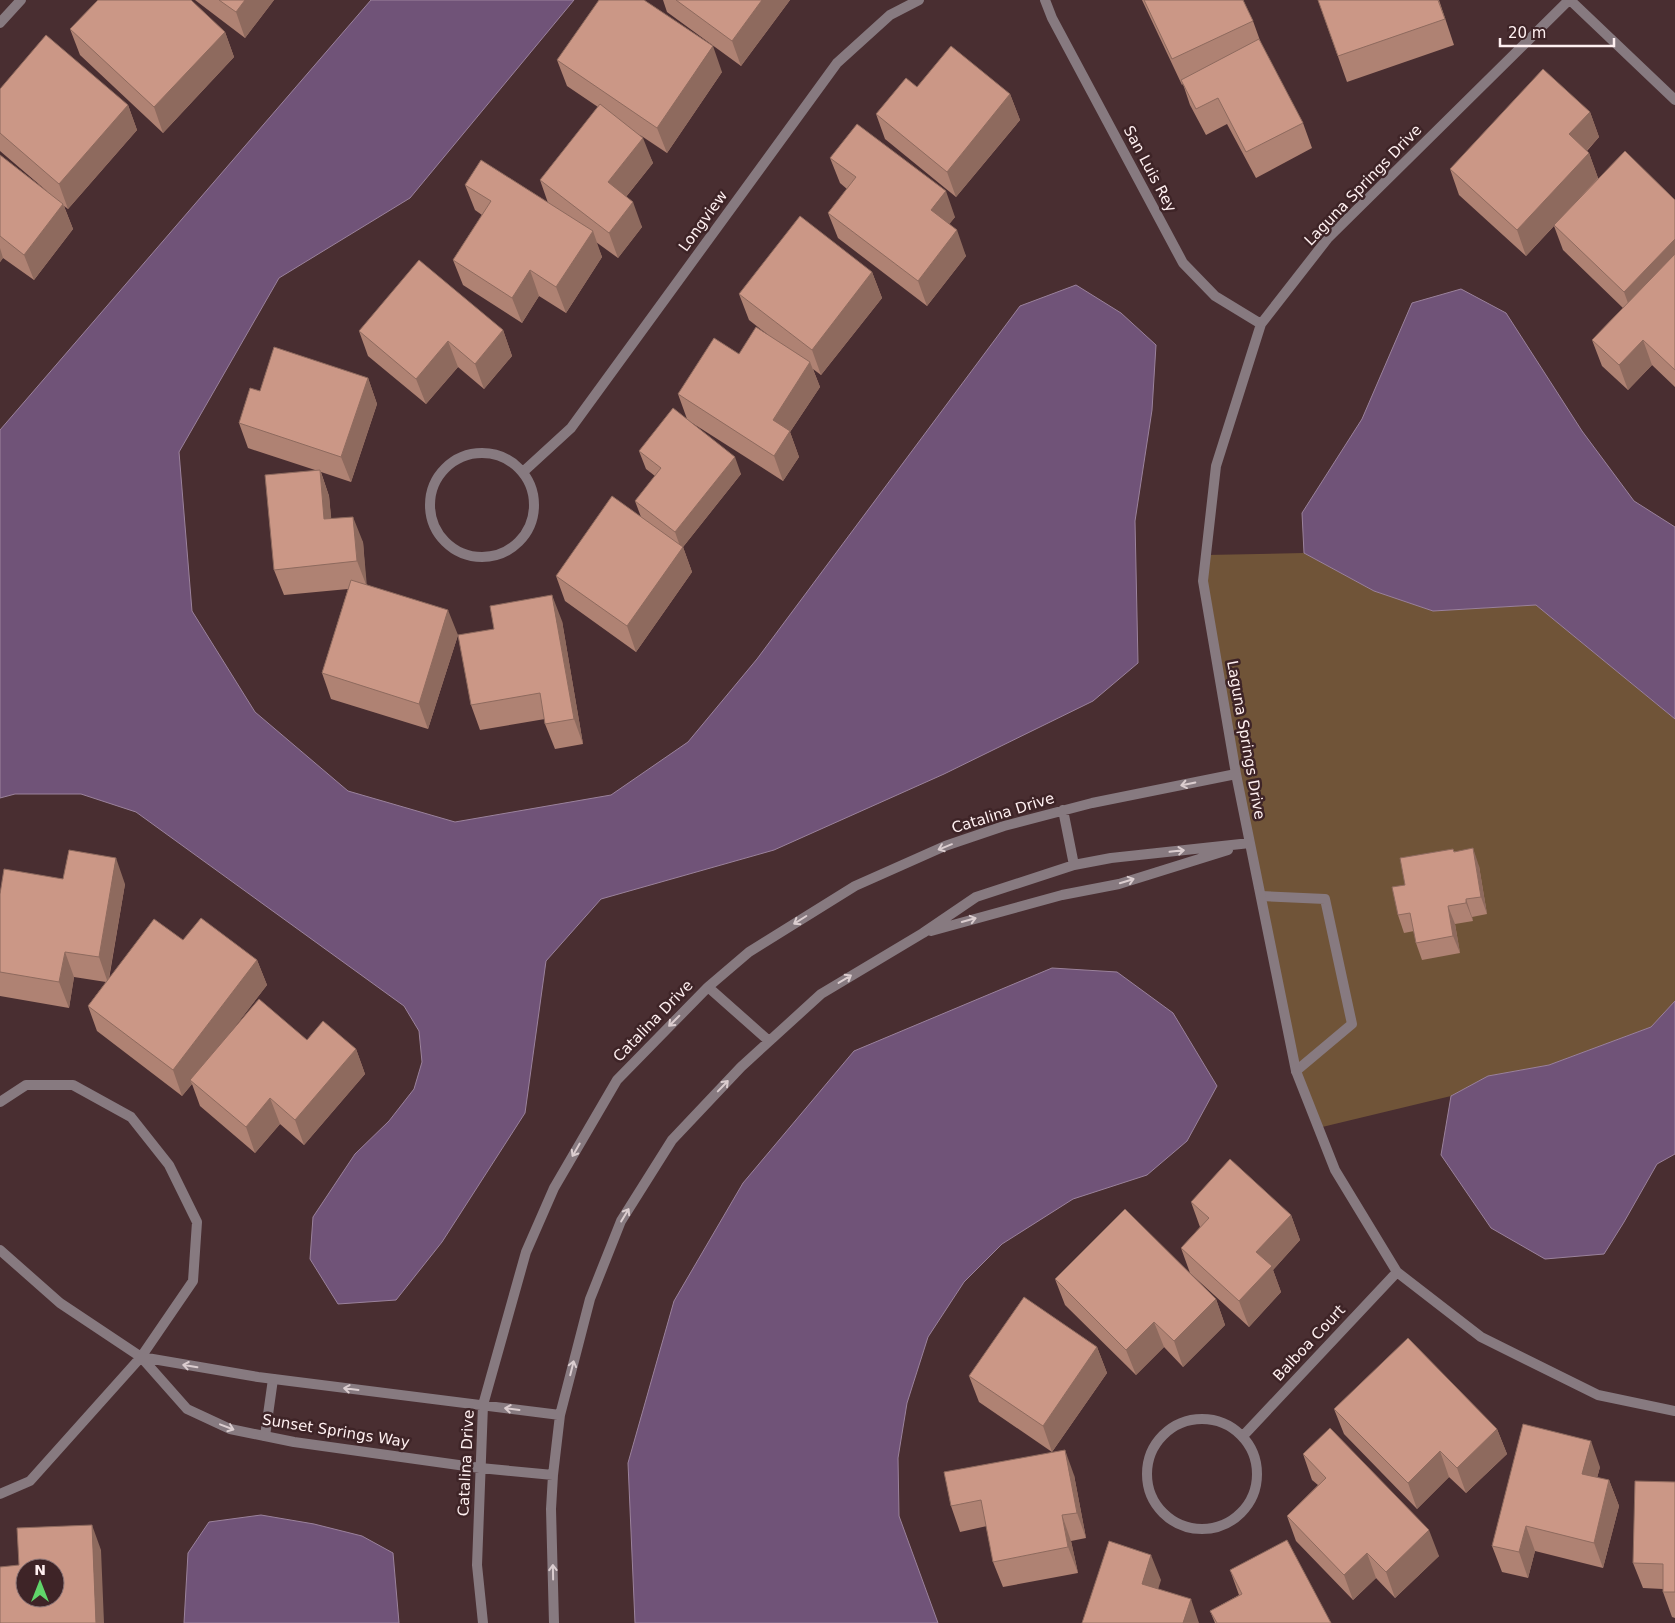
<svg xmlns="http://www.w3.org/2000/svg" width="1675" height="1623" font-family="'DejaVu Sans',sans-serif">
<rect width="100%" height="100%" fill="#492e31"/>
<path fill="#705438" d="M1304,553l70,38 59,20 103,-6 139,114v282l-24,26 -102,38 -61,11 -37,20 -133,32 -22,-57 -93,-490 3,-26z"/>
<path fill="#705378" stroke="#9b829c" d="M371,0h203l-164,198 -131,80 -100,174 13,159 63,101 93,79 107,31 156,-27 77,-53 69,-83 263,-353 56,-21 45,28 35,32 -4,65 -17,111 3,142 -45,38 -149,73 -170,76 -173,49 -55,62 -21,152 -83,129 -46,58 -58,4 -28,-45 3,-42 42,-63 34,-33 25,-32 8,-27 -3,-31 -15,-25 -268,-194 -55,-18h-66l-15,4v-368z
M1461,289l45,24 76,118 52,70 41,26v192l-139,-114 -103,6 -59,-20 -70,-38 -2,-40 60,-94 50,-116z
M1052,968l65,4 56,41 44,73 -30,55 -40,34 -74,24 -71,45 -38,38 -36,55 -21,66 -9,55 1,58 39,107h-303l-7,-160 46,-162 69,-118 111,-132z
M1675,1001v153l-18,10 -33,58 -20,32 -59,5 -54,-31 -50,-73 10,-59 37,-20 61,-11 102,-38z
M261,1515l53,9 48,12 31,17 6,70h-215l4,-70 21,-31z"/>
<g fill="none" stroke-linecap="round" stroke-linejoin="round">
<path stroke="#877a80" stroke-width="10" d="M1261,896l64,3 27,125 -56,47
M265,1436l8,-57"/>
<path stroke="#877a80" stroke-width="10" d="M1045,0l7,18 131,245 32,33 46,28
M1569,0l-241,238 -67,86 -45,142 -13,115 33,193 60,297 39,99 62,102 84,65 117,58 77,16
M1570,0l105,100
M0,23l21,-23
M430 505a52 52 0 1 1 104 0a52 52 0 1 1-104 0Z
M523,472l48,-44 266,-365 53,-48 29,-15
M1063,810l11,55
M931,931l131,-36 57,-11 109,-34
M708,987l61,54
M0,1102l26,-17h47l58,32 38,48 28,57 -4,59 -52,76 -111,124 -30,13
M0,1250l60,53 81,54
M1147 1474a55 55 0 1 1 110 0a55 55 0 1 1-110 0Z
M1243,1436l154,-164
M553,1475l-73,-7 -186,-26 -64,-13 -43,-20 -46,-52 117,20 302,38
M483,1623l-6,-58 6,-160 43,-153 28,-64 63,-108 91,-93 41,-35 106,-66 90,-40 59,-20 88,-23 144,-29
M554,1623l-3,-114 2,-34 7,-60 30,-116 31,-78 51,-81 69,-73 80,-73 102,-61 53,-36 98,-32 37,-7 139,-15"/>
</g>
<path fill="#af8273" d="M195,0h79l-29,38z
M663,0h127l-49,66 -74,-54z
M1142,0h101l10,21 9,25 41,77 9,25 -56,30 -29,-54 -21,11 -16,-30 -7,-21 -1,1z
M1318,0h121l15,45 -107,37z
M70,29l155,3 9,25 -71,76 -83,-78z
M557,60l165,12 -55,81 -27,-18 13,28 -27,34 16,30 -24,31 -22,-16 6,15 -36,56 -27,-17 -17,27 -59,-38 -10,-25 29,-45 -7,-5 -10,-25 83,18 -8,-23 58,-73 -31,-21z
M917,87l93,7 10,26 -64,77 -71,-58 -9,-25z
M0,89l128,16 9,25 -69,79 -4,-3 9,23 -39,51 -31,-22 -3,4v-107l48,37 -48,-41z
M1590,112l9,25 -12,14 2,2 9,25 77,22v187l-23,-22 -24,25 -26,-24 -10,-26 31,-32 -60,-58 -9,-24 -28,30 -67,-61 -9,-26z
M830,158l125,59 -6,7 17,32 -39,50 -89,-68 -10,-25 19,-24 -7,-6z
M872,272l10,26 -61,77 -8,-6 7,18 -30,45 9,25 -16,24 -94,-60 52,53 -58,73 9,25 -56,80 -71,-51 -9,-25 85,-59 -6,-16 20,-25 -9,-7 -7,-18 48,-32 -9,-25 61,-40 28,-20 -18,-14 -10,-26z
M503,330l9,26 -28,33 -26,-22 -32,37 -58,-48 -9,-25z
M368,378l9,26 -26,78 -30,-10 8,24 2,23 32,23 3,42 92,51 -30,94 -97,-30 -9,-26 26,-84 -64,6 -10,-25 41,-100 -67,-22 -9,-25 21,-32z
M562,621l21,123 -28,5 -10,-25v-5l-65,11 -9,-25z
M1454,851l25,15 8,48 -15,3 1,4 -18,3 5,29 -38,7 -6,-17 -2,-12 -10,2 -6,-18 7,-30z
M63,879l62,5 -16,95 74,-39 74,20 10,25 -38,49 78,6 49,9 9,25 -61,71 -24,-21 -25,29 -55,-47 -8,-22 -10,12 -85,-65 -9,-25 18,-24 -32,-5 -5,31 -69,-12v-102z
M1191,1202l100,13 9,25 -27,30 8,22 -32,35 -59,-54 -9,-25 19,-21z
M1055,1279l161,20 9,26 -42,42 -19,-20 -28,28 -71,-70z
M1097,1347l10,26 -55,79 -73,-50 -10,-26z
M1334,1409l163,20 10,25 -41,39 -17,-16 -32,32 -73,-75z
M1303,1454l136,102 -44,42 -19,-20 -23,22 -57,-59 -9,-25 31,-31 -6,-5z
M1600,1467l-3,11 12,2 10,26 -16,62 -68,-17 -7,27 -26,-6 -10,-26z
M1074,1475l12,63 -15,3 7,32 -75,14 -10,-25 -6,-36 -27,6 -9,-26z
M1675,1482v136l-3,-1 -9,-25v-3l-20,-1 -10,-25z
M1230,1570l101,53h-116l-5,-12 29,-16z"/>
<path fill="#8e6a5e" d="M245,0h29l-29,38 -9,-26z
M762,0h28l-49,66 -9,-25z
M225,32l9,25 -71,76 -9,-26z
M713,46l9,26 -55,81 -10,-25z
M1010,94l10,26 -64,77 -9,-25z
M128,105l9,25 -69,79 -9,-25z
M1590,112l9,25 -21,23 -9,-26z
M643,138l10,25 -36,45 -9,-26z
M1589,153l9,25 -72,78 -9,-26z
M946,191l9,26 -15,19 -9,-26z
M633,202l9,25 -24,31 -9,-25z
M63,204l10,25 -39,51 -10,-25z
M957,230l9,26 -39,50 -9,-25z
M593,231l9,26 -36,56 -10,-26z
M1675,239v35l-42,43 -9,-25z
M0,248l3,10 -3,4z
M530,270l9,26 -17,27 -10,-25z
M872,272l10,26 -61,77 -9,-25z
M503,330l9,26 -28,33 -9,-25z
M1643,340l9,25 -24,25 -9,-25z
M448,341l10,26 -32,37 -10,-25z
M810,362l10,25 -30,45 9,25 -16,24 -9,-25 -1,-36z
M368,378l9,26 -26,78 -10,-25z
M735,457l6,17 -58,73 9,25 -56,80 -9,-26 54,-77 -6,-17z
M320,470l9,26 5,49 -10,-26z
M353,517l10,25 4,45 -10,-26z
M552,595l10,26 21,123 -9,-25z
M448,610l10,25 -30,94 -9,-25z
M1473,848l6,18 8,48 -6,-17z
M116,858l9,26 -17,99 -9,-26z
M1466,899l6,18 1,4 -7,-18z
M1448,906l7,18 5,29 -7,-17z
M65,952l9,25 -5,31 -10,-26z
M257,960l10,25 -74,97 -3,-2 2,4 -10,12 -9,-26z
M356,1049l9,25 -61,71 -9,-25z
M270,1098l10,26 -25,29 -9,-26z
M1291,1215l9,25 -27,30 8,22 -32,35 -10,-26 17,-49z
M1216,1299l9,26 -42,42 -9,-26z
M1154,1322l10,25 -28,28 -10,-25z
M1097,1347l10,26 -55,79 -9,-26z
M1497,1429l10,25 -41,39 -9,-25z
M1591,1441l9,26 -9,33 -9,-26z
M1065,1450l9,25 12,63 -9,-25z
M1440,1451l9,26 -32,32 -9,-26z
M1609,1480l10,26 -16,62 -9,-25z
M1062,1515l9,26 7,32 -10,-26z
M92,1525l9,25 3,73h-8z
M1526,1526l9,25 -7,27 -9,-26z
M1429,1530l10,26 -44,42 -9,-26z
M1367,1553l9,25 -23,22 -9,-25z
M1151,1555l10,25 -9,29 -10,-25z
M1191,1599l8,24h-16z"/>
<path fill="#cb9786" stroke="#8e6a5e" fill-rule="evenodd" d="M98,0h93l34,32 -71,75 -84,-78z
M219,0h26l-9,12z
M599,0h45l69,46 -56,82 -100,-68z
M676,0h86l-30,41z
M1144,0h99l10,21 -81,38z
M1318,0h120l7,19 -107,37z
M46,35l82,70 -69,79 -59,-51v-44z
M1259,39l44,84 -57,29 -28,-54 -22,11 -15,-29z
M951,46l59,48 -63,78 -71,-58 30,-36 11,9z
M1543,69l47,43 -21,22 20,19 -72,77 -67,-61z
M600,104l43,34 -35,44 25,20 -24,31 -69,-53z
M857,124l89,67 -15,19 26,20 -39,51 -90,-68 28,-36 -26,-19z
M1625,151l50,49v39l-51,53 -70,-67z
M0,155l63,49 -39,51 -24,-19z
M481,160l112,71 -37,56 -26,-17 -18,28 -59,-38 38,-59 -26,-16z
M800,216l72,56 -60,78 -73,-56z
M1675,254v116l-32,-30 -24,25 -27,-25z
M419,260l84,70 -28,34 -27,-23 -32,38 -57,-48z
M756,327l54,35 -37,58 17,11 -16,25 -96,-62 36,-56 25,16z
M274,347l94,31 -27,79 -102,-34 11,-35 10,3z
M673,408l62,49 -60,75 -40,-31 26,-33 -22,-17z
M320,470l4,49 29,-2 4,44 -83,9 -9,-95z
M612,496l71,51 -56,79 -71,-50z
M351,580l97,30 -29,94 -97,-31z
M552,595l22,124 -29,5 -5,-31 -69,12 -13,-70 36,-6 -4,-23z
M1473,848l8,49 -15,2v4l-18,3 5,30 -37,7 -6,-30 -12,2 -6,-28 13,-2 -5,-27 53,-9 1,3z
M69,850l47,8 -17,99 -34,-5 -6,30 -59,-10v-78l4,-25 59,10z
M201,918l56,42 -84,110 -85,-64 66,-87 29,21z
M259,999l48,41 16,-19 33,28 -61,71 -25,-22 -24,29 -56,-47z
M1230,1159l61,56 -35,37 16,14 -33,35 -58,-53 28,-30 -18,-16z
M1125,1209l91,90 -42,42 -20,-19 -28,28 -71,-71z
M1024,1297l73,50 -54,79 -74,-50z
M1408,1338l89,91 -40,39 -17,-17 -32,32 -74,-74z
M1523,1424l68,17 -9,33 27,6 -15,63 -68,-17 -7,26 -27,-6z
M1330,1428l99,102 -43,42 -19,-19 -23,22 -57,-59 39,-38 -23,-24z
M1065,1450l12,63 -15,2 6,32 -75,15 -12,-62 -30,6 -7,-34z
M1635,1481l40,1v110h-12v-28l-30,-1z
M92,1525l4,98h-96v-56l19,-2 -2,-37zM25,1568h30v30h-30z
M1287,1540l44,83h-114l-7,-12 32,-17 -12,-24z
M1109,1541l42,14 -9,29 49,15 -8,24h-101z"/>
<defs><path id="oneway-shaft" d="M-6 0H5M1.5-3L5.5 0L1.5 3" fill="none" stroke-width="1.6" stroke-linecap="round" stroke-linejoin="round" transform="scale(1.25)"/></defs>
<g stroke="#dbcdcf">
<use href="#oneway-shaft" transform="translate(1188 784) rotate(168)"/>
<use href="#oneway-shaft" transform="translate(945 847) rotate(158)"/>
<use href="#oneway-shaft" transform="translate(1177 851) rotate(-6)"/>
<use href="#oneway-shaft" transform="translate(1127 881) rotate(-17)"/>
<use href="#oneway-shaft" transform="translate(800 920) rotate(148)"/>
<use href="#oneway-shaft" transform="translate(969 920) rotate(-16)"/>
<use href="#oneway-shaft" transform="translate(845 979) rotate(-31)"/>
<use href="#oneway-shaft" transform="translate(674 1021) rotate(135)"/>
<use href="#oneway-shaft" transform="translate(723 1086) rotate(-46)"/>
<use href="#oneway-shaft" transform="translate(576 1150) rotate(120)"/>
<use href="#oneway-shaft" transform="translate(625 1215) rotate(-59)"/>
<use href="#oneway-shaft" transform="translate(190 1366) rotate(-171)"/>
<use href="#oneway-shaft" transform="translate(572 1368) rotate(-76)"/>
<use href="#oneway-shaft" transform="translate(351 1389) rotate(-173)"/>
<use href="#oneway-shaft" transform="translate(512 1409) rotate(-173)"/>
<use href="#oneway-shaft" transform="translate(227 1427) rotate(21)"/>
<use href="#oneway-shaft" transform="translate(553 1572) rotate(-91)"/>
</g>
<g text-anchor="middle" stroke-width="5" stroke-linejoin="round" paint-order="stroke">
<g font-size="15" fill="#fff0f1" stroke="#3e2427">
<text transform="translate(1150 169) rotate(62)" y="5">San Luis Rey</text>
<text transform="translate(1363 185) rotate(-46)" y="5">Laguna Springs Drive</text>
<text transform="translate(703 221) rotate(-54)" y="5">Longview</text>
<text transform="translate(1246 740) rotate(80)" y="5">Laguna Springs Drive</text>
<text transform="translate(1003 813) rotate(-17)" y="5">Catalina Drive</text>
<text transform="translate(653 1021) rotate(-46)" y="5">Catalina Drive</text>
<text transform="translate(1309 1343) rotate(-47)" y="5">Balboa Court</text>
<text transform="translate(336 1431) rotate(9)" y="5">Sunset Springs Way</text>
<text transform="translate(466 1463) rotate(-87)" y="5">Catalina Drive</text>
</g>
</g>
<g transform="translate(40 1583)"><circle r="24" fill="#3e2427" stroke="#8b7678"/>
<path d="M0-4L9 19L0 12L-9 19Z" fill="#60d56a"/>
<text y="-8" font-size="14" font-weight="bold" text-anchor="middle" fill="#fff0f1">N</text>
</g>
<path d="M1500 38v8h114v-8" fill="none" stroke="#fff0f1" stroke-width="2.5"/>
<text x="1508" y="38" font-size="15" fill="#fff0f1" stroke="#3e2427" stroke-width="4" paint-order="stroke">20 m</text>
</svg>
